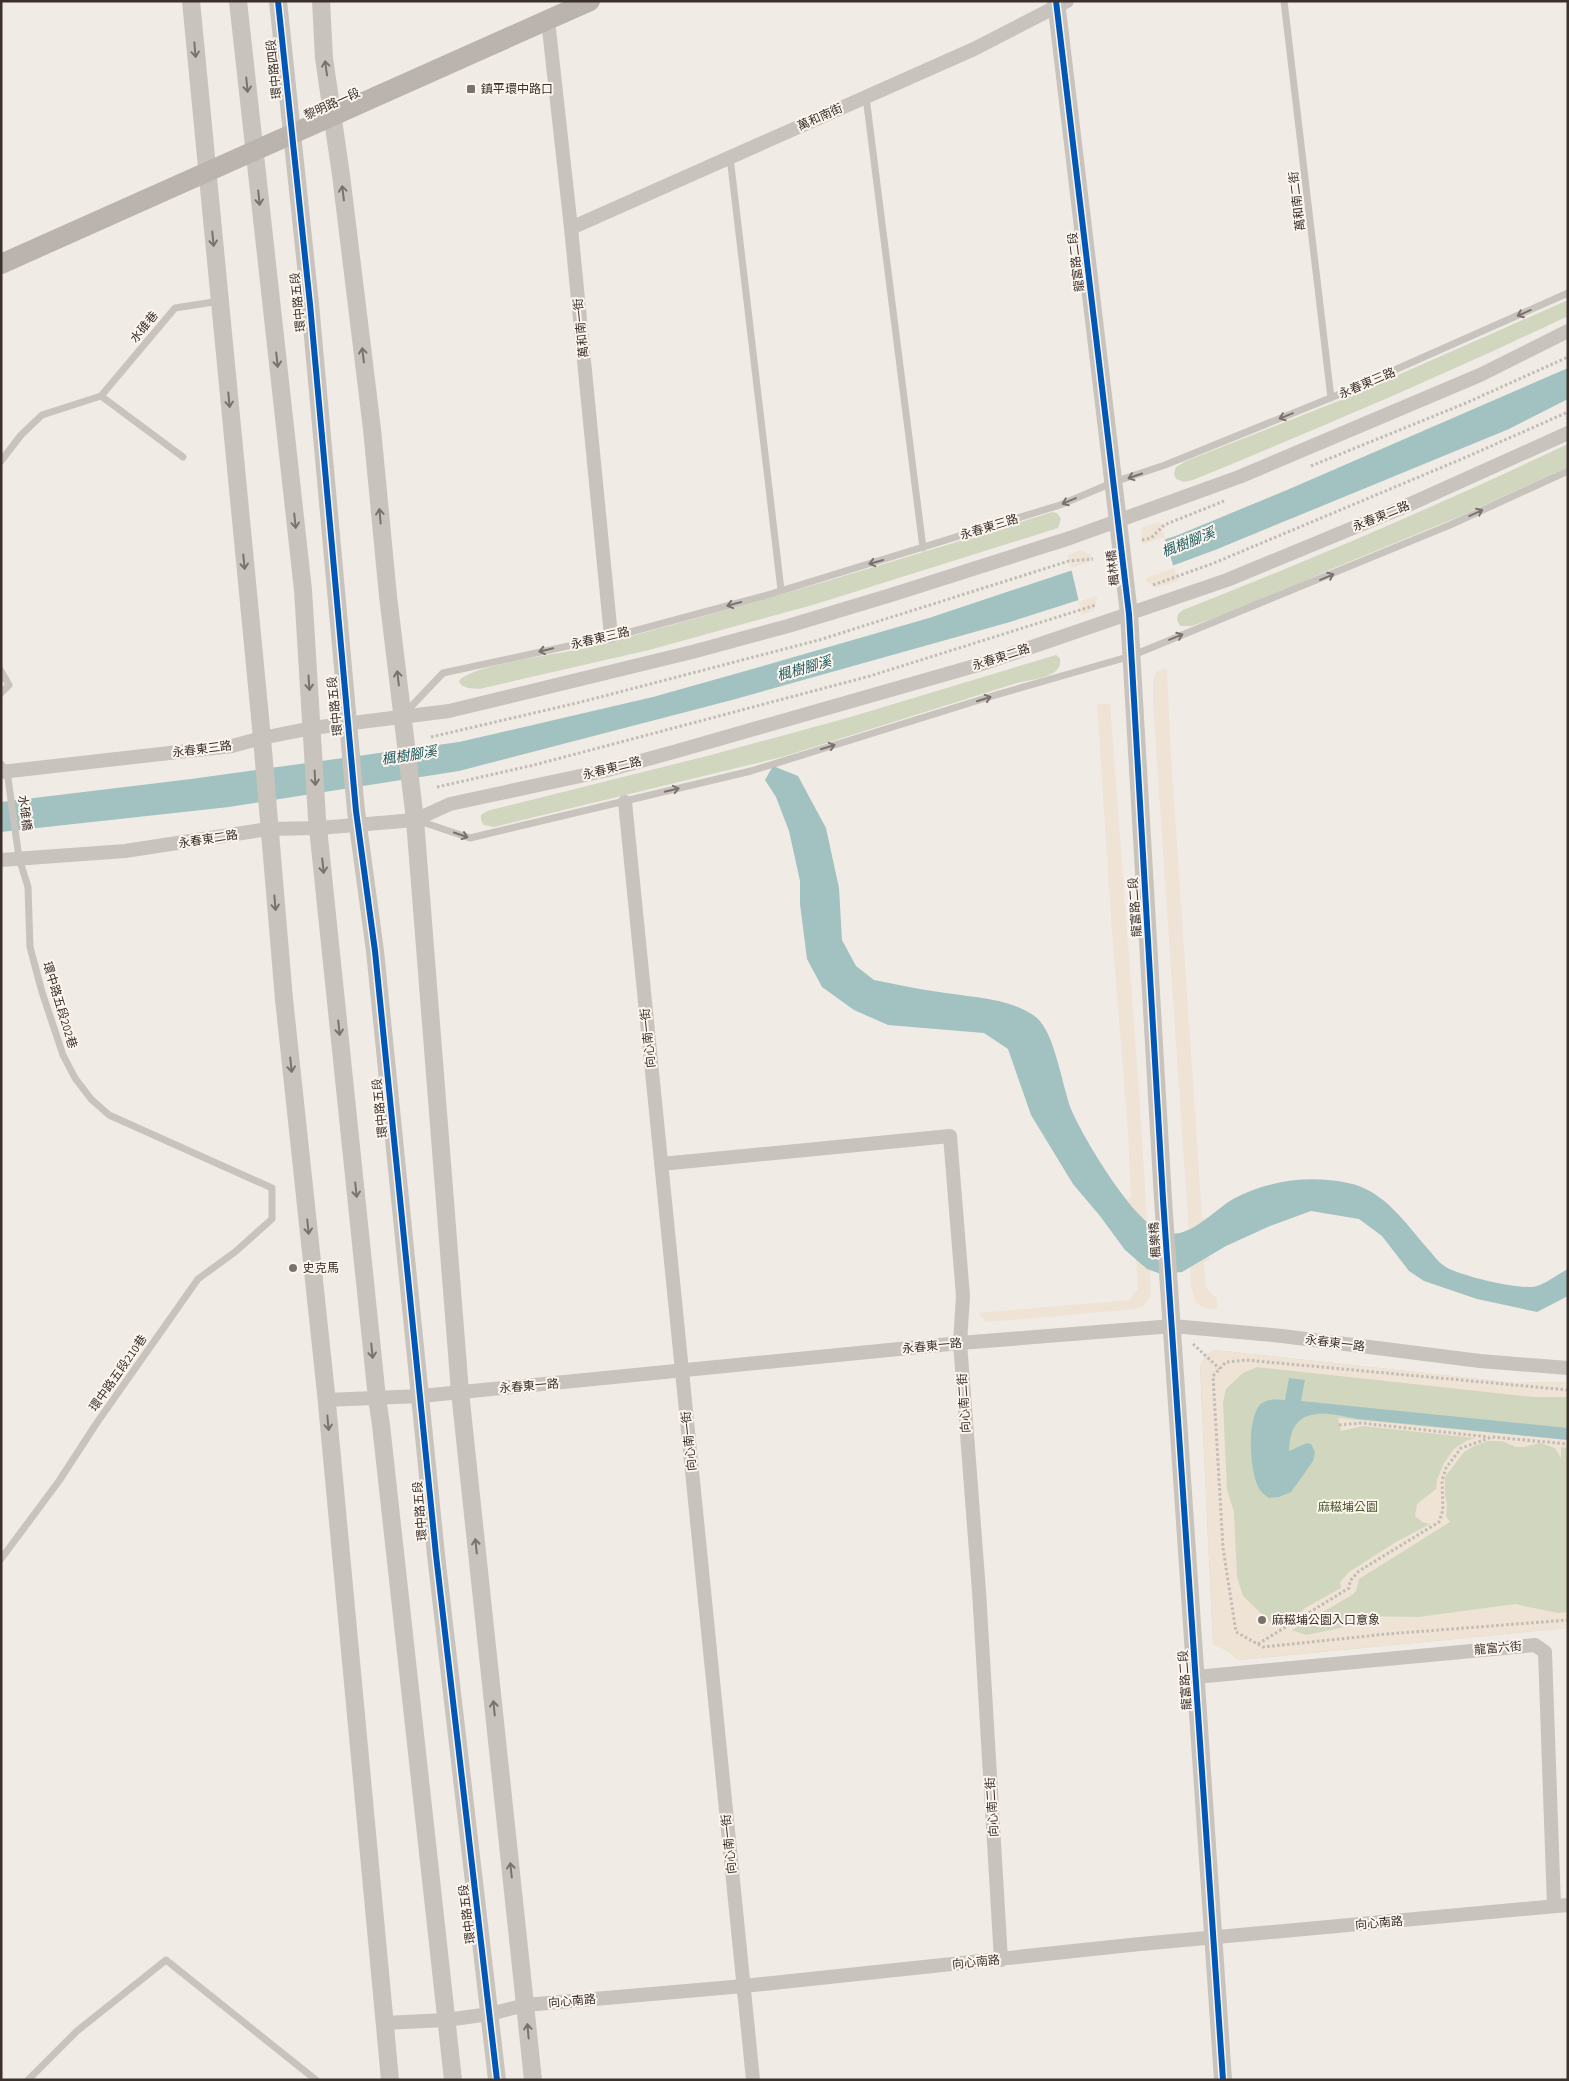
<svg xmlns="http://www.w3.org/2000/svg" width="1569" height="2081" font-family="'Source Sans 3','Noto Sans TC',sans-serif">
<rect width="100%" height="100%" fill="#f0ebe5"/>
<path fill="#d1d6bf" d="M1568,300v16c-123,59 -249,112 -375,164l-9,2 -8,-3 -2,-5 2,-7 10,-6 160,-63z
M1568,444v23l-110,50 -136,56 -49,24 -81,29h-12l-3,-6 1,-6 5,-4c130,-51 258,-106 385,-166z
M1052,512l5,1 4,6 -3,9 -242,76 -167,46 -170,39 -11,-1 -7,-3 -2,-4c14,-17 102,-27 127,-33 157,-41 312,-87 466,-136z
M1056,655l4,3c4,20 -28,21 -43,25l-235,74 -288,70 -10,-2 -3,-5v-5l6,-4 224,-56 136,-37z
M1214,1350l302,33 52,-1v246l-330,32 -10,-9 -15,-7 -13,-278 6,-11z"/>
<path fill="#eee3d5" d="M1160,522l18,59 -21,7 -11,-7 -5,-53z
M1080,550l10,4 3,5 4,41 -4,11 -11,4 -14,-60z
M1167,669l3,72 32,477h5l2,42 -5,2 2,26 11,11v10l-12,-1 -6,-3 -4,-5 -4,-13 -3,-67 -35,-517v-24l4,-8z
M1097,704h13l30,401 11,186 -2,8 -6,7 -7,3 -150,13 -8,-9 151,-13 9,-11 -2,-35h-7l-3,-55 5,-1 -3,-67 -16,-199z
M1214,1350l302,33 52,-1v15h-35l-276,-30 -14,6 -17,16 -3,13 4,88 7,22 3,65 6,19 27,26 10,3 14,-7 11,-10 36,-20 -1,-6 9,-10 47,-30 34,-18 -8,-2 -7,-6 2,-12 19,-15 1,-9 7,-17 10,-14 12,-8 9,-3 -112,-12 -22,5 -3,-13 230,22v8l-7,-1v11l-6,-10 -15,-5 -16,4h-8l-14,-6h-14l-14,5 -10,6 -19,25v18l2,9 -1,12 4,6 -91,57 -3,12 -4,4 -60,35 14,5 34,-7 13,-7 14,-5 51,1 97,-13 43,9 10,-1v16l-330,32 -10,-9 -15,-7 -13,-278 6,-11z"/>
<path fill="#a1c2c1" d="M1568,368v31l-59,30 -294,121 -127,47 -78,25 -278,78 -273,71 -230,36 -228,25v-30l190,-23 268,-37 194,-45 103,-29 173,-50 249,-83 109,-45z
M773,766l25,10 28,52 13,60 3,52 14,26 18,14c22,4 43,9 65,12 29,5 75,6 98,26 18,16 25,67 34,91 11,27 63,114 91,123 27,10 52,-23 73,-34 34,-18 76,-23 113,-15 36,7 57,40 80,66 5,5 9,12 15,16 12,10 79,26 94,21 10,-3 21,-12 31,-17v27l-31,16 -60,-13 -53,-18 -15,-10 -27,-35 -23,-17 -48,-8 -41,15 -44,20 -44,26 -21,2 -14,-5 -22,-19 -25,-34 -27,-32 -42,-69 -23,-66 -24,-16 -96,-8 -34,-15 -32,-23 -15,-28 -7,-55v-23l-11,-50 -13,-34 -11,-17z
M1289,1378l16,2 -4,21 267,27v12l-210,-21c-33,-7 -68,-15 -69,32l18,-8 4,1 4,8 -2,9 -9,13 -13,18 -12,5 -10,1c-3,-2 -7,-5 -9,-8 -11,-16 -14,-75 2,-87 8,-5 15,-3 23,-3z"/>
<path fill="#f0ebe5" d="M1164,537l10,31 -95,34 -8,-34z"/>
<g fill="none" stroke-linecap="round" stroke-linejoin="round">
<path stroke="#c2bbb6" stroke-width="3" stroke-dasharray="2.5 2.5" stroke-linecap="butt" d="M1311,466l155,-63 102,-46
M1142,540l9,-2 13,-13 60,-24
M1153,585l61,-22 250,-105 104,-46
M431,737l150,-35 238,-62 250,-79 24,-2
M437,787l97,-22 336,-89 226,-71
M1193,1344l27,25
M1568,1390l-322,-30 -20,2 -13,14 10,172 13,84 27,15 124,-13 181,-14
M1339,1425l22,-2 128,14
M1258,1644l91,-56 1,-7 9,-10 80,-49 4,-12 -1,-29 4,-13 15,-20 31,-11 76,7"/>
<path stroke="#c9c3be" stroke-width="7" d="M1284,1l47,397
M866,97l57,451
M730,157l51,433
M101,396l82,61
M1,461l20,-26 21,-20 59,-19 74,-88 45,-7
M1,671l8,14 -8,8
M404,714l39,-41 176,-38 145,-39 296,-91 54,-23 51,-17 180,-73 223,-99
M1,764l6,7 12,87 9,29 2,60 12,45 21,63 12,23 16,21 18,16 163,73v31l-37,33 -37,27 -102,145 -37,57 -58,78
M416,820l54,18 281,-67 238,-74 142,-41 319,-131 118,-54
M28,2080l49,-49 89,-71 150,120"/>
<path stroke="#c9c3be" stroke-width="14" d="M548,20l23,208 40,408
M571,228l403,-179 93,-48
M1,772l231,-26 30,-8 50,-10 137,-17 243,-59 96,-26 103,-31 179,-57 169,-61 241,-102 88,-44
M625,802l128,1278
M1,860l124,-9 143,-22 51,-1 96,-8 35,-16 158,-34 69,-19 308,-88 242,-83 179,-74 162,-73
M661,1164l289,-28 13,160 -3,47 19,248 22,369
M326,1400l95,-4 539,-53 213,-17 109,10 198,25 88,7
M1196,1677l339,-32 10,7 9,254
M384,2023l62,-3 44,-6 35,-9 219,-19 396,-42 428,-39"/>
<path stroke="#c9c3be" stroke-width="18" d="M191,1l71,737 22,261 42,394 64,687
M238,1l65,589 14,228 60,580 4,27 72,655
M278,1l32,303 46,507 19,140 61,604 61,525
M321,1l3,57 17,117 31,254 16,167 27,224 45,572 73,688
M1056,1l73,613 34,585 60,881"/>
<path stroke="#bab3ae" stroke-width="20" d="M1,264l589,-263"/>
<g stroke="#fbf5ee" stroke-width="9">
<path id="cycleway" d="M278,1l32,303 46,507 19,140 61,604 61,525
M1056,1l73,613 34,585 60,881"/>
</g>
<use href="#cycleway" stroke="#0057b8" stroke-width="6"/>
</g>
<defs><path id="oneway-shaft" d="M-6 0H5M1.5-3L5.5 0L1.5 3" fill="none" stroke-width="1.6" stroke-linecap="round" stroke-linejoin="round" transform="scale(1.25)"/></defs>
<g stroke="#7b726d">
<use href="#oneway-shaft" transform="translate(195 50) rotate(85)"/>
<use href="#oneway-shaft" transform="translate(326 68) rotate(-98)"/>
<use href="#oneway-shaft" transform="translate(247 85) rotate(84)"/>
<use href="#oneway-shaft" transform="translate(343 193) rotate(-97)"/>
<use href="#oneway-shaft" transform="translate(259 198) rotate(84)"/>
<use href="#oneway-shaft" transform="translate(213 239) rotate(84)"/>
<use href="#oneway-shaft" transform="translate(1524 313) rotate(156)"/>
<use href="#oneway-shaft" transform="translate(363 355) rotate(-97)"/>
<use href="#oneway-shaft" transform="translate(277 360) rotate(84)"/>
<use href="#oneway-shaft" transform="translate(229 400) rotate(85)"/>
<use href="#oneway-shaft" transform="translate(1286 416) rotate(158)"/>
<use href="#oneway-shaft" transform="translate(1135 476) rotate(161)"/>
<use href="#oneway-shaft" transform="translate(1069 501) rotate(157)"/>
<use href="#oneway-shaft" transform="translate(1476 513) rotate(-25)"/>
<use href="#oneway-shaft" transform="translate(380 516) rotate(-95)"/>
<use href="#oneway-shaft" transform="translate(295 521) rotate(84)"/>
<use href="#oneway-shaft" transform="translate(244 562) rotate(84)"/>
<use href="#oneway-shaft" transform="translate(876 562) rotate(164)"/>
<use href="#oneway-shaft" transform="translate(1327 577) rotate(-23)"/>
<use href="#oneway-shaft" transform="translate(734 604) rotate(165)"/>
<use href="#oneway-shaft" transform="translate(1176 637) rotate(-22)"/>
<use href="#oneway-shaft" transform="translate(546 650) rotate(167)"/>
<use href="#oneway-shaft" transform="translate(398 678) rotate(-97)"/>
<use href="#oneway-shaft" transform="translate(309 683) rotate(86)"/>
<use href="#oneway-shaft" transform="translate(984 699) rotate(-17)"/>
<use href="#oneway-shaft" transform="translate(828 747) rotate(-17)"/>
<use href="#oneway-shaft" transform="translate(315 778) rotate(87)"/>
<use href="#oneway-shaft" transform="translate(672 790) rotate(-14)"/>
<use href="#oneway-shaft" transform="translate(461 835) rotate(19)"/>
<use href="#oneway-shaft" transform="translate(323 866) rotate(84)"/>
<use href="#oneway-shaft" transform="translate(275 903) rotate(85)"/>
<use href="#oneway-shaft" transform="translate(339 1028) rotate(84)"/>
<use href="#oneway-shaft" transform="translate(291 1065) rotate(84)"/>
<use href="#oneway-shaft" transform="translate(356 1190) rotate(84)"/>
<use href="#oneway-shaft" transform="translate(308 1227) rotate(84)"/>
<use href="#oneway-shaft" transform="translate(372 1351) rotate(84)"/>
<use href="#oneway-shaft" transform="translate(328 1423) rotate(85)"/>
<use href="#oneway-shaft" transform="translate(476 1546) rotate(-96)"/>
<use href="#oneway-shaft" transform="translate(494 1708) rotate(-96)"/>
<use href="#oneway-shaft" transform="translate(511 1870) rotate(-96)"/>
<use href="#oneway-shaft" transform="translate(528 2031) rotate(-95)"/>
</g>
<g fill="#7a716c" stroke="#fbf5ee" stroke-width="2">
<rect x="466" y="84" width="10" height="10" rx="2.5"/>
<circle cx="293" cy="1268" r="5"/>
<circle cx="1262" cy="1620" r="5"/>
</g>
<g text-anchor="middle" stroke-width="4" stroke-linejoin="round" paint-order="stroke">
<g font-size="12" fill="#3b302b" stroke="#fbf5ee">
<text transform="translate(274 69) rotate(-96)" y="4">環中路四段</text>
<text transform="translate(332 104) rotate(-24)" y="4">黎明路一段</text>
<text transform="translate(820 117) rotate(-24)" y="4">萬和南街</text>
<text transform="translate(1297 201) rotate(-97)" y="4">萬和南二街</text>
<text transform="translate(1076 262) rotate(-97)" y="4">龍富路二段</text>
<text transform="translate(298 302) rotate(-96)" y="4">環中路五段</text>
<text transform="translate(144 327) rotate(-51)" y="4">水碓巷</text>
<text transform="translate(581 328) rotate(-96)" y="4">萬和南一街</text>
<text transform="translate(1367 383) rotate(-23)" y="4">永春東三路</text>
<text transform="translate(1381 516) rotate(-22)" y="4">永春東二路</text>
<text transform="translate(989 527) rotate(-17)" y="4">永春東三路</text>
<text transform="translate(1113 568) rotate(-96)" y="4">楓林橋</text>
<text transform="translate(600 638) rotate(-13)" y="4">永春東三路</text>
<text transform="translate(1001 657) rotate(-18)" y="4">永春東二路</text>
<text transform="translate(335 706) rotate(-96)" y="4">環中路五段</text>
<text transform="translate(202 749) rotate(-7)" y="4">永春東三路</text>
<text transform="translate(612 768) rotate(-14)" y="4">永春東二路</text>
<text transform="translate(25 813) rotate(82)" y="4">水碓橋</text>
<text transform="translate(208 839) rotate(-9)" y="4">永春東二路</text>
<text transform="translate(1135 907) rotate(-94)" y="4">龍富路二段</text>
<text transform="translate(60 1005) rotate(73)" y="4">環中路五段202巷</text>
<text transform="translate(648 1038) rotate(-96)" y="4">向心南一街</text>
<text transform="translate(380 1108) rotate(-96)" y="4">環中路五段</text>
<text transform="translate(1155 1240) rotate(-94)" y="4">楓樂橋</text>
<text transform="translate(1335 1343) rotate(7)" y="4">永春東一路</text>
<text transform="translate(932 1346) rotate(-6)" y="4">永春東一路</text>
<text transform="translate(118 1373) rotate(-55)" y="4">環中路五段210巷</text>
<text transform="translate(529 1386) rotate(-5)" y="4">永春東一路</text>
<text transform="translate(964 1403) rotate(-94)" y="4">向心南二街</text>
<text transform="translate(689 1441) rotate(-96)" y="4">向心南一街</text>
<text transform="translate(420 1511) rotate(-95)" y="4">環中路五段</text>
<text transform="translate(1498 1648) rotate(-5)" y="4">龍富六街</text>
<text transform="translate(1185 1680) rotate(-94)" y="4">龍富路二段</text>
<text transform="translate(992 1807) rotate(-94)" y="4">向心南二街</text>
<text transform="translate(729 1844) rotate(-96)" y="4">向心南一街</text>
<text transform="translate(467 1914) rotate(-97)" y="4">環中路五段</text>
<text transform="translate(1379 1923) rotate(-5)" y="4">向心南路</text>
<text transform="translate(976 1962) rotate(-6)" y="4">向心南路</text>
<text transform="translate(572 2001) rotate(-5)" y="4">向心南路</text>
</g>
<g font-size="12" fill="#3b302b" stroke="#fbf5ee" text-anchor="start">
<text x="481" y="93">鎮平環中路口</text>
<text x="303" y="1272">史克馬</text>
<text x="1272" y="1624">麻糍埔公園入口意象</text>
</g>
<g font-size="12" fill="#4a5a2e" stroke="#fbf5ee">
<text x="1348" y="1511">麻糍埔公園</text>
</g>
<g font-size="14" font-style="italic" fill="#1f5a5e" stroke="#fbf5ee">
<text transform="translate(1188 542) rotate(-22)" y="5">楓樹腳溪</text>
<text transform="translate(804 668) rotate(-16)" y="5">楓樹腳溪</text>
<text transform="translate(409 755) rotate(-9)" y="5">楓樹腳溪</text>
</g>
</g>
<rect width="1569" height="2081" fill="none" stroke="#3b302b" stroke-width="5"/>
</svg>
